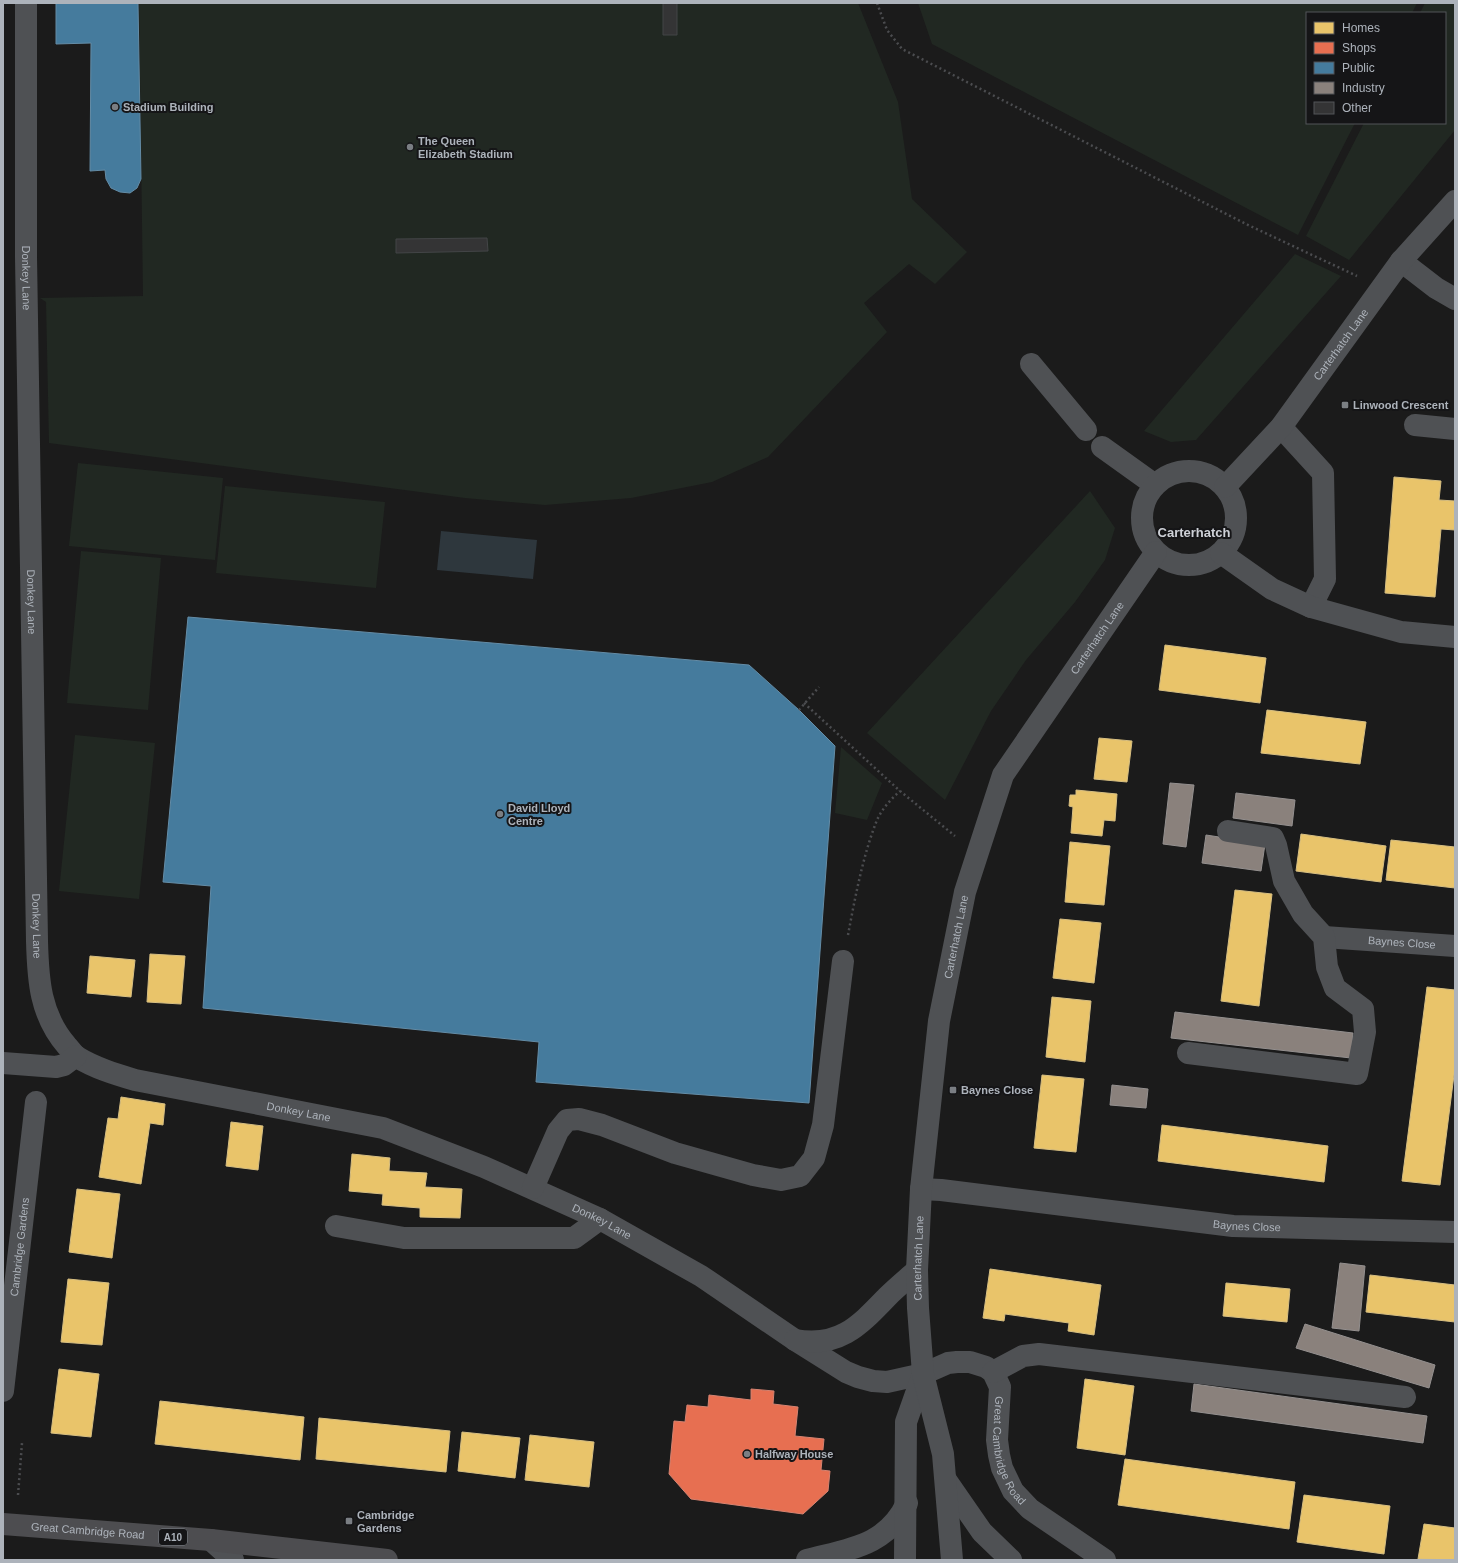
<svg xmlns="http://www.w3.org/2000/svg" width="1458" height="1563" font-family="Arial,sans-serif">
<rect width="100%" height="100%" fill="#1b1b1b"/>
<path fill="#212822" d="M139,3h719l40,99 14,97 55,53 -32,32 -26,-20 -45,39 23,29 -119,125 -56,25 -81,16 -86,7 -80,-7 -416,-55 -3,-141 -6,-4 103,-2z
M918,3h499l-5,10h-105v110h48l-57,112 -366,-191z
M1425,3h30v127l-106,130 -43,-24 58,-113h81v-110h-25z
M1295,254l46,22 -145,164 -25,2 -27,-11z
M78,463l145,15 -8,82 -146,-14z
M225,486l160,16 -9,86 -160,-15z
M1090,491l25,37 -10,32 -30,42 -49,58 -35,51 -46,89 -78,-67z
M81,551l80,7 -13,152 -81,-7z
M75,735l80,8 -16,156 -80,-8z
M841,747l41,36 -15,37 -32,-7z"/>
<path fill="#2e373d" d="M441,531l96,9 -4,39 -96,-9z"/>
<path fill="#e9c46a" stroke="#d7bf82" d="M1394,477l47,4 -2,19 16,1v29l-14,-1 -6,68 -50,-4z
M1165,645l101,13 -6,45 -101,-13z
M1267,710l99,12 -6,42 -99,-11z
M1099,738l33,3 -5,41 -33,-3z
M1076,790l41,4 -2,27 -11,-1 -2,16 -31,-3 2,-26 -4,-1 1,-11h6z
M1301,834l85,12 -5,36 -85,-11z
M1391,840l64,7v41l-69,-8z
M1070,842l40,4 -6,59 -39,-3z
M1235,890l37,4 -13,112 -38,-5z
M1060,919l41,4 -7,60 -41,-5z
M150,954l35,2 -4,48 -34,-2z
M90,956l45,4 -4,37 -44,-4z
M1427,987l28,3v77l-15,118 -38,-4z
M1052,997l39,4 -6,61 -39,-5z
M1042,1075l42,4 -8,73 -42,-4z
M121,1097l44,7 -2,21 -13,-2 -9,61 -42,-7 9,-59 10,1z
M231,1122l32,4 -5,44 -32,-4z
M1162,1125l166,21 -4,36 -166,-21z
M352,1154l38,4 -1,13 38,2 -2,14 37,2 -2,29 -40,-1v-9l-38,-3 1,-11 -34,-3z
M77,1189l43,5 -8,64 -43,-6z
M990,1269l111,16 -7,50 -26,-4 1,-8 -64,-9 -1,7 -21,-3z
M1370,1275l85,10v37l-89,-10z
M68,1279l41,4 -7,62 -41,-3z
M1226,1283l64,6 -3,33 -64,-6z
M59,1369l40,5 -8,63 -40,-4z
M1085,1379l49,7 -9,69 -48,-7z
M160,1401l144,16 -4,43 -145,-16z
M319,1418l131,13 -4,41 -130,-13z
M462,1432l58,6 -5,40 -57,-7z
M530,1435l64,7 -5,45 -64,-7z
M1125,1459l170,23 -6,47 -171,-24z
M1304,1495l86,11 -6,48 -87,-12z
M1424,1524l31,4v32l-37,-1z"/>
<path fill="#e76f51" stroke="#d68371" d="M751,1389l23,2 -1,13 25,3 -3,29 29,3 -3,31 9,1 -2,20 -25,23 -112,-15 -22,-25 5,-53 11,1 2,-17 21,2 1,-12 42,5z"/>
<path fill="#457b9d" stroke="#648ca6" d="M56,3h82l3,176 -4,9 -7,5 -10,-1 -9,-4 -5,-9 -1,-9 -15,1 1,-128 -35,1z
M188,617l561,48 50,45 36,36 -26,357 -273,-21 3,-40 -336,-34 8,-122 -48,-4z"/>
<path fill="#8a817c" stroke="#94908f" d="M1170,783l24,2 -8,62 -23,-3z
M1236,793l59,7 -3,26 -59,-8z
M1206,835l59,9 -4,27 -59,-8z
M1175,1012l178,21 -2,25 -180,-20z
M1112,1085l36,4 -2,19 -36,-3z
M1340,1263l25,3 -6,65 -27,-3z
M1305,1324l130,41 -6,23 -133,-40z
M1194,1384l233,32 -4,27 -232,-32z"/>
<path fill="#343435" stroke="#434547" d="M663,3h14v32h-14z
M487,238l1,13 -92,2v-14z"/>
<g fill="none" stroke-linecap="round" stroke-linejoin="round">
<path stroke="#4b4c4f" stroke-width="2.5" stroke-dasharray="2 3" stroke-linecap="butt" d="M877,3l10,27 15,19 346,176 109,51
M804,703l96,88 55,45
M799,710l20,-23
M848,935c7,-37 15,-80 29,-115 5,-11 14,-21 23,-29
M18,1495l4,-52"/>
<g stroke="#4f5154" stroke-width="22">
<path id="s1" d="M26,3v254l11,684c1,39 3,74 30,105 3,3 6,8 10,11 18,11 38,17 58,23l248,48 101,39 116,52 101,57 94,64 51,32 12,5 15,4 14,1 36,-8 25,-11 9,-1h13l16,5 7,5 7,15 -3,53 2,15 3,13 11,23 17,18 75,51"/>
<path d="M1401,261l35,27 19,11"/>
<path d="M1031,364l55,66"/>
<path d="M1415,425l40,4"/>
<path d="M1281,427l42,46 2,106 -14,28"/>
<path d="M1102,447l53,38"/>
<circle cx="1189" cy="518" r="47"/>
<path id="s2" d="M1225,487l56,-60 120,-166 54,-60"/>
<path d="M1221,553l51,36 39,18 90,25 54,5"/>
<path id="s3" d="M1324,937l131,9"/>
<path d="M1188,1053l169,21 8,-42 -2,-23 -28,-21 -8,-21 -3,-30 -21,-23 -19,-33 -8,-36 -3,-7 -45,-7"/>
<path d="M3,1063l53,4 8,-2 12,-9"/>
<path d="M533,1188l25,-57 9,-11 12,-1 23,6 73,28 78,22 28,5 19,-4 14,-18 9,-33 20,-164"/>
<path id="s4" d="M921,1189l20,1 292,36 222,6"/>
<path d="M336,1226l68,12h170l26,-19"/>
<path d="M795,1340c44,8 64,-14 92,-43 10,-10 20,-18 30,-27"/>
<path d="M993,1372l30,-16 16,-2 366,43"/>
<path id="s5" d="M3,1391l33,-289"/>
<path d="M946,1480l36,52 29,28"/>
<path d="M211,1540l22,20"/>
<path d="M807,1560c42,-11 80,-14 100,-57"/>
<path d="M905,1560l1,-138 17,-48"/>
<path id="s6" d="M952,1560l-9,-106 -20,-80 -5,-66 -1,-38 4,-81 18,-168 26,-129 38,-117 153,-223"/>
</g>
<path stroke="#4d4d50" stroke-width="22" id="s7" d="M3,1524l208,16 176,20"/>
</g>
<g fill="#7a7e83" stroke="#151517" stroke-width="1.5">
<circle cx="115" cy="107" r="4"/>
<circle cx="410" cy="147" r="4"/>
<rect x="1341" y="401" width="8" height="8" rx="2"/>
<circle cx="500" cy="814" r="4"/>
<rect x="949" y="1086" width="8" height="8" rx="2"/>
<circle cx="747" cy="1454" r="4"/>
<rect x="345" y="1517" width="8" height="8" rx="2"/>
</g>
<g text-anchor="middle" stroke-width="4" stroke-linejoin="round" paint-order="stroke">
<rect fill="#151517" stroke="#7f848a" stroke-width="1" x="159" y="1529" width="28" height="16" rx="3"/>
<g font-size="10" font-weight="bold" fill="#adb3bb">
<text x="173" y="1541">A10</text>
</g>
<g font-size="11" font-weight="bold" fill="#adb3bb" stroke="#151517" text-anchor="start">
<text x="123" y="111">Stadium Building</text>
<text x="418" y="145">The Queen<tspan x="418" dy="13">Elizabeth Stadium</tspan></text>
<text x="1353" y="409">Linwood Crescent</text>
<text x="508" y="812">David Lloyd<tspan x="508" dy="13">Centre</tspan></text>
<text x="961" y="1094">Baynes Close</text>
<text x="755" y="1458">Halfway House</text>
<text x="357" y="1519">Cambridge<tspan x="357" dy="13">Gardens</tspan></text>
</g>
<g font-size="11" fill="#adb3bb" stroke="#151517">
<text dy="4" stroke="none"><textPath href="#s1" startOffset="275">Donkey Lane</textPath></text>
<text dy="4" stroke="none"><textPath href="#s2" startOffset="184">Carterhatch Lane</textPath></text>
<text dy="4" stroke="none"><textPath href="#s1" startOffset="599">Donkey Lane</textPath></text>
<text dy="4" stroke="none"><textPath href="#s6" startOffset="964">Carterhatch Lane</textPath></text>
<text dy="4" stroke="none"><textPath href="#s1" startOffset="923">Donkey Lane</textPath></text>
<text dy="4" stroke="none"><textPath href="#s6" startOffset="629">Carterhatch Lane</textPath></text>
<text dy="4" stroke="none"><textPath href="#s3" startOffset="78">Baynes Close</textPath></text>
<text dy="4" stroke="none"><textPath href="#s1" startOffset="1294">Donkey Lane</textPath></text>
<text dy="4" stroke="none"><textPath href="#s1" startOffset="1618">Donkey Lane</textPath></text>
<text dy="4" stroke="none"><textPath href="#s4" startOffset="328">Baynes Close</textPath></text>
<text dy="4" stroke="none"><textPath href="#s5" startOffset="145">Cambridge Gardens</textPath></text>
<text dy="4" stroke="none"><textPath href="#s6" startOffset="305">Carterhatch Lane</textPath></text>
<text dy="4" stroke="none"><textPath href="#s1" startOffset="2142">Great Cambridge Road</textPath></text>
<text dy="4" stroke="none"><textPath href="#s7" startOffset="85">Great Cambridge Road</textPath></text>
</g>
<g font-size="13" font-weight="bold" fill="#ced1d7" stroke="#151517">
<text x="1194" y="537">Carterhatch</text>
</g>
</g>
<rect width="1458" height="1563" fill="none" stroke="#adb3bb" stroke-width="8"/>
<rect x="1306" y="12" width="140" height="112" fill="#151517" stroke="#525459"/>
<rect x="1314" y="22" width="20" height="12" fill="#e9c46a" stroke="#525459"/>
<text x="1342" y="32" font-size="12" fill="#adb3bb">Homes</text>
<rect x="1314" y="42" width="20" height="12" fill="#e76f51" stroke="#525459"/>
<text x="1342" y="52" font-size="12" fill="#adb3bb">Shops</text>
<rect x="1314" y="62" width="20" height="12" fill="#457b9d" stroke="#525459"/>
<text x="1342" y="72" font-size="12" fill="#adb3bb">Public</text>
<rect x="1314" y="82" width="20" height="12" fill="#8a817c" stroke="#525459"/>
<text x="1342" y="92" font-size="12" fill="#adb3bb">Industry</text>
<rect x="1314" y="102" width="20" height="12" fill="#343435" stroke="#525459"/>
<text x="1342" y="112" font-size="12" fill="#adb3bb">Other</text>
</svg>
